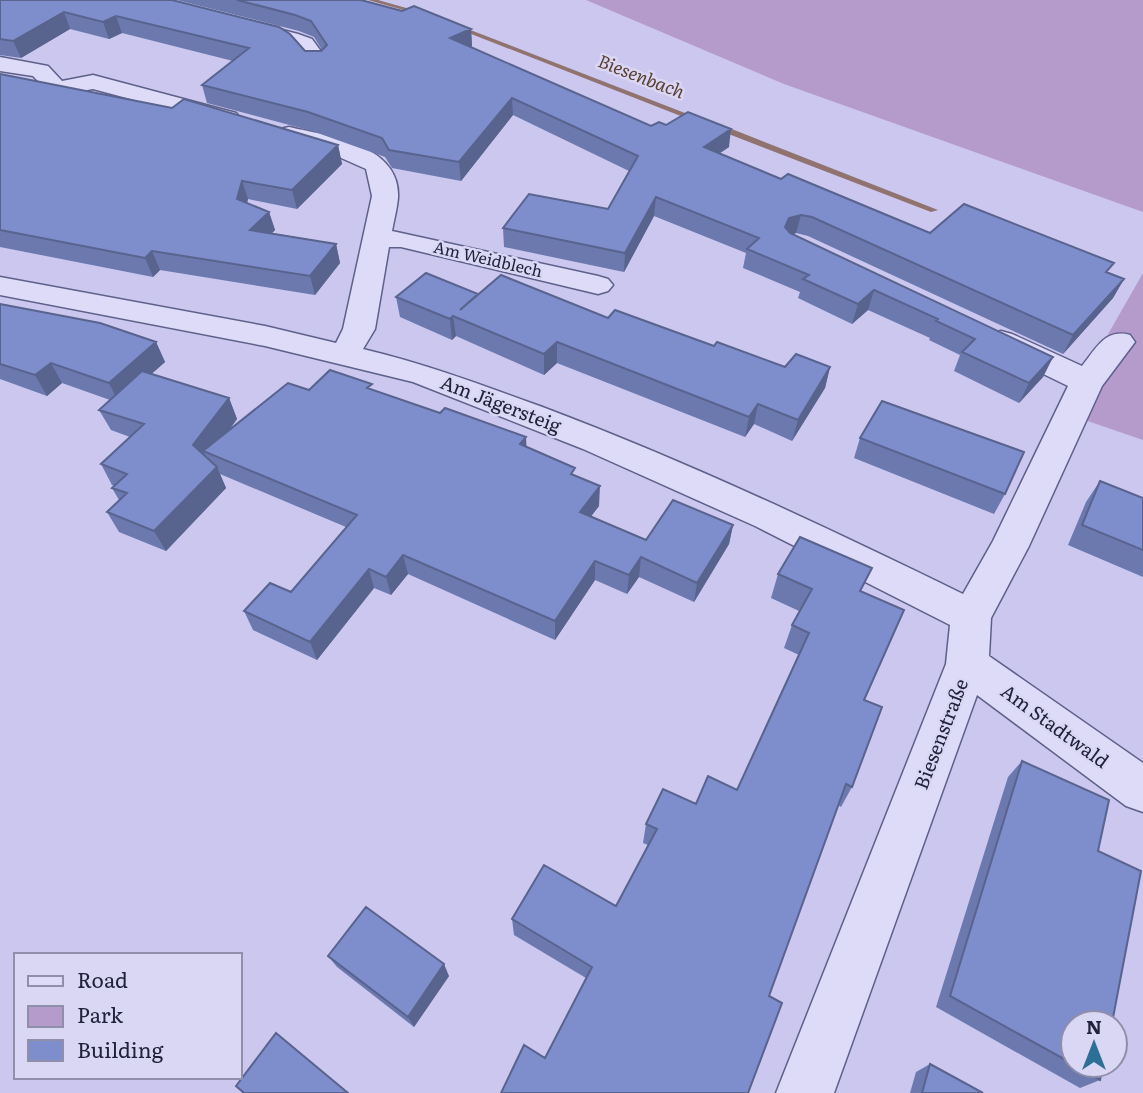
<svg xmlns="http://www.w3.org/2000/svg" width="1143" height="1093" font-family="Literata,serif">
<rect width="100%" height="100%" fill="#cbc7ee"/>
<path fill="#b49bcc" d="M586,0h557v212l-359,-128z
M1143,273v167l-73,-25 37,-79z"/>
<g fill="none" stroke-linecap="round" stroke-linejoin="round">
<path fill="#90736f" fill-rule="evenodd" d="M368,0h10l46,13 -3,2z
M456,26h4l243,94 -7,2 -240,-94z
M713,124h6l219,86 -7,2 -218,-84z"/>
<g stroke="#5d6089" stroke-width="3">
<path id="minor" d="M134,0h33l131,34 14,5 16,22 -3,5h-16l-13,-17 -12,-7 -147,-38z
M0,57l48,9 14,15 31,-6 143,38 4,5 -4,5 -8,2 -135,-36 -46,8 -8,-2 -3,-5 3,-8 -6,-6 -33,-5z
M289,127c39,9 112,17 109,71 -1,11 -4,22 -6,33l206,45 10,3 5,6 -5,6 -10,3 -197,-47h-12l-14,82 -12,20c63,15 122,37 182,59 143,54 281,119 418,186l30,-53 75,-155 -78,-38 -5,-7 5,-7 11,-3 11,3 70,32c14,-17 23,-38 48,-31l5,7 -33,44 -73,160 -38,72 -2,38 154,107v49l-17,-6 -149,-111 -143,398h-58l170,-429 4,-39 -195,-99 -172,-77 -170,-67 -148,-36 -265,-51v-18l265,49 71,17 7,-14 29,-133 -6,-27 -27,-12 -59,-18 -3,-5 3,-5z"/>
</g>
<use href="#minor" fill="#dddbf8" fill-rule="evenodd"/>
</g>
<path fill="#6c79af" d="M0,0h172l133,51h16l1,-1 -8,-13 -15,-6 -122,-31h184l110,29 1,17 -1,1 180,79 15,-1 63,22 -9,6 61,26 149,54 179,40 15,6 -11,19 -50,56 -255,-118 -12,-3 -4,2 261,122 -10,20 -24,26 -65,-32 6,-16 -31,-15 1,-2 -62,-28 -16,14 -54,-26 2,-6 -57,-24 3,-15 -92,-37 -30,56 -120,-25 -1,-19 105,-19 21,-38 -116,-56 -52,66 -69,-13 -7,-11 -73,-26 -105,-28 -5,-18 31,-24 -111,-28 -13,6 -39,-10 -49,29 -21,-3z
M0,74l338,71 4,19 -45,45 -49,-10 -1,4 22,9 6,18 -3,3 64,11 4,19 -25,32 -155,-25 -7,7 -153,-30z
M478,294l130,24 106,28 71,21h45l-5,21 -33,53 -38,-17 -9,13 -188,-74 -13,12 -88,-39 -4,4 -52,-23 -4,-20z
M0,304l156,38 9,20 -14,12 78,24 8,21 -9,13 81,-42h64l154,57 48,29 24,30 -8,10 55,24 87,-15 -4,19 -35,58 -55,-25 -12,17 -32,-14 -40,60 -147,-66 -17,21 -17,-7 -57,72 -64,-30 -9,-19 47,-19 55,-65 -126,-53 6,14 -60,63 -47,-19 -12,-20 12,-12 -7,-12 3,-2 -3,-1 -11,-21 29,-27 -19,-7 -12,-20 11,-10 -48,-17 -15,13 -47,-17z
M860,438l145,56 -11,20 -140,-56z
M1100,481l43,17v79l-75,-32 18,-43z
M778,574l84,18 2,108 -12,87 -11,20 -3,-2 -293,253 41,-80 -72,-43 -2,-16 104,-13 32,-61 -5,-2 3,-19 50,-20 41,-14 62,-135 -15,-7 8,-23 7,-14 -28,-13z
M1022,761l76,90 2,229 -20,8 -144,-81 72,-230z
M328,956l121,20 -35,51 -77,-60z
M930,1064l53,29h-73l6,-21z"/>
<path fill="#58638e" d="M64,12l6,17 -49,29 -8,-17z
M116,16l6,17 -13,6 -6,-17z
M471,29l1,17 -20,9 -2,-17z
M512,98l1,17 -52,66 -2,-19z
M731,129l-2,18 -27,18 2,-18z
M338,145l4,19 -45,45 -5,-19z
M242,181l6,18 -5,18 -6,-18z
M656,197l-2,19 -30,56 1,-19z
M269,212l6,18 -19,19 -6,-19z
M801,215l-5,18 -11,4v-10l4,-9z
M336,244l4,19 -25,32 -5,-19z
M152,251l8,19 -7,7 -8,-19z
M1124,279l-11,19 -50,56 10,-19z
M874,290l-6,20 -16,14 6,-20z
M453,316l3,20 -4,4 -2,-21z
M156,342l9,20 -46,41 -10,-20z
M557,342v21l-13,12v-21z
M1053,357l-10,20 -24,26 10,-20z
M51,363l11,20 -15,13 -12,-21z
M830,367l-5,21 -33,53 6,-21z
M229,398l8,21 -26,35 -8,-3 4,8 -14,-14z
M758,404l-4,20 -9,13 4,-20z
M526,437l1,20 -7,-13z
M217,467l9,21 -60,63 -12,-20z
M600,486l-1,20 -19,25v-19z
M733,525l-4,19 -35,58 3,-19z
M403,555l5,19 -17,21 -5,-18z
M641,557l-2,20 -12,17 2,-19z
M595,561v19l-40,60v-19z
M369,569l5,19 -57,72 -7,-18z
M444,964l5,12 -35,51 -6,-10z"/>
<path fill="#7e8dcb" stroke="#58638e" stroke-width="2" d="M0,0h172l107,27 11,7 15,17h16l6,-6 -16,-24 -16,-6 -58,-15h124l41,11 12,-5 57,23 -21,9 201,88 8,-4 7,3 22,-13 43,17 -27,18 77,32 7,-5 142,59 34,-29 150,59 -8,9 18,7 -51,56 -261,-118 -11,-2 -12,3 -4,9 5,6 263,124 -24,26 -67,-31 13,-13 -39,-18 2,-2 -64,-29 -16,14 -55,-25 6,-4 -62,-26 12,-11 -103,-41 -31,56 -122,-25 26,-34 79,15 30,-53 -126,-58 -53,64 -70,-12 -7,-12 -74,-26 -106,-27 47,-37 -133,-32 -13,6 -39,-10 -51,29 -13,-2z
M0,74l172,34 12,-9 154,46 -46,45 -50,-9 -5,18 32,13 -19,18 86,14 -26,32 -158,-25 -7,7 -145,-28z
M426,273l52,21 -18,16 41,-35 107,43 7,-8 99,36 3,-4 68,25 11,-13 34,13 -32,53 -40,-16 -9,13 -192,-75 -13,12 -91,-38 -3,3 -54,-22z
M0,304l100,19 56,19 -47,41 -58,-20 -16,12 -35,-11z
M330,370l42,14 -5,4 73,25 5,-5 81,29 -6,7 55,24 -4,6 29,12 -20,26 66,28 27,-40 60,25 -36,58 -56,-26 -12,18 -34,-14 -40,60 -152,-66 -17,22 -17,-8 -59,73 -66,-31 26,-28 21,9 66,-77 -154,-64 85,-68 21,7z
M142,371l87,27 -36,47 24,22 -63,64 -47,-19 20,-19 -15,-5 15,-14 -26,-10 43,-40 -45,-14z
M882,401l142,51 -19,42 -145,-56z
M1100,481l43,17v52l-61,-25z
M800,537l72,31 -12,23 44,19 -40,90 18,7 -30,80 -6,-3 -77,212 13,7 -34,90h-247l23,-48 21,13 47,-91 -80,-48 32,-54 72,41 41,-77 -11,-5 17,-35 33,15 12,-28 29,14 72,-157 -17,-8 20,-36 -34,-15z
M1022,761l87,39 -11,51 43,20 -29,152h-39v41l-123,-68z
M366,907l78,57 -36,53 -80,-61z
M276,1033l72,60h-104l-8,-7z
M930,1064l53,29h-61z
M1074,1065h29l-3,15z"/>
<g text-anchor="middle" stroke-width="5" stroke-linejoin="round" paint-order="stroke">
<g font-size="16" fill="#20233a" stroke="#dad7f5">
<text transform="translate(488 259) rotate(13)" y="6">Am Weidblech</text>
</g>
<g font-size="18" font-style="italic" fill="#593d30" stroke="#dad7f5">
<text transform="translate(641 77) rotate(21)" y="6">Biesenbach</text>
</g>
<g font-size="19" fill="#20233a" stroke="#dad7f5">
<text transform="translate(501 404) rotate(21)" y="7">Am Jägersteig</text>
<text transform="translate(1055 726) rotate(36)" y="7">Am Stadtwald</text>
<text transform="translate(941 734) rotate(-69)" y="7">Biesenstraße</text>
</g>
</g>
<rect x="14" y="953" width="228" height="126" fill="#dad7f5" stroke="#908faa" stroke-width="2"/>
<rect x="28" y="976" width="35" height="10" fill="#dddbf8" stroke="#908faa" stroke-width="2"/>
<text x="77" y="988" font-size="21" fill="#20233a">Road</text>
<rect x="28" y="1006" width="35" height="21" fill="#b49bcc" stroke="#908faa" stroke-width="2"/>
<text x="77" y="1023" font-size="21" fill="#20233a">Park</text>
<rect x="28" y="1040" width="35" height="21" fill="#7e8dcb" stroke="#908faa" stroke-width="2"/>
<text x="77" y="1058" font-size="21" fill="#20233a">Building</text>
<g transform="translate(1094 1044)"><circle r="33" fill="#dad7f5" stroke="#908faa" stroke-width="2"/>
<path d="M0-5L12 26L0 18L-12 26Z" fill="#2e6f97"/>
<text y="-10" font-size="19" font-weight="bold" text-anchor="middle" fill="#20233a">N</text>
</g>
</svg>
